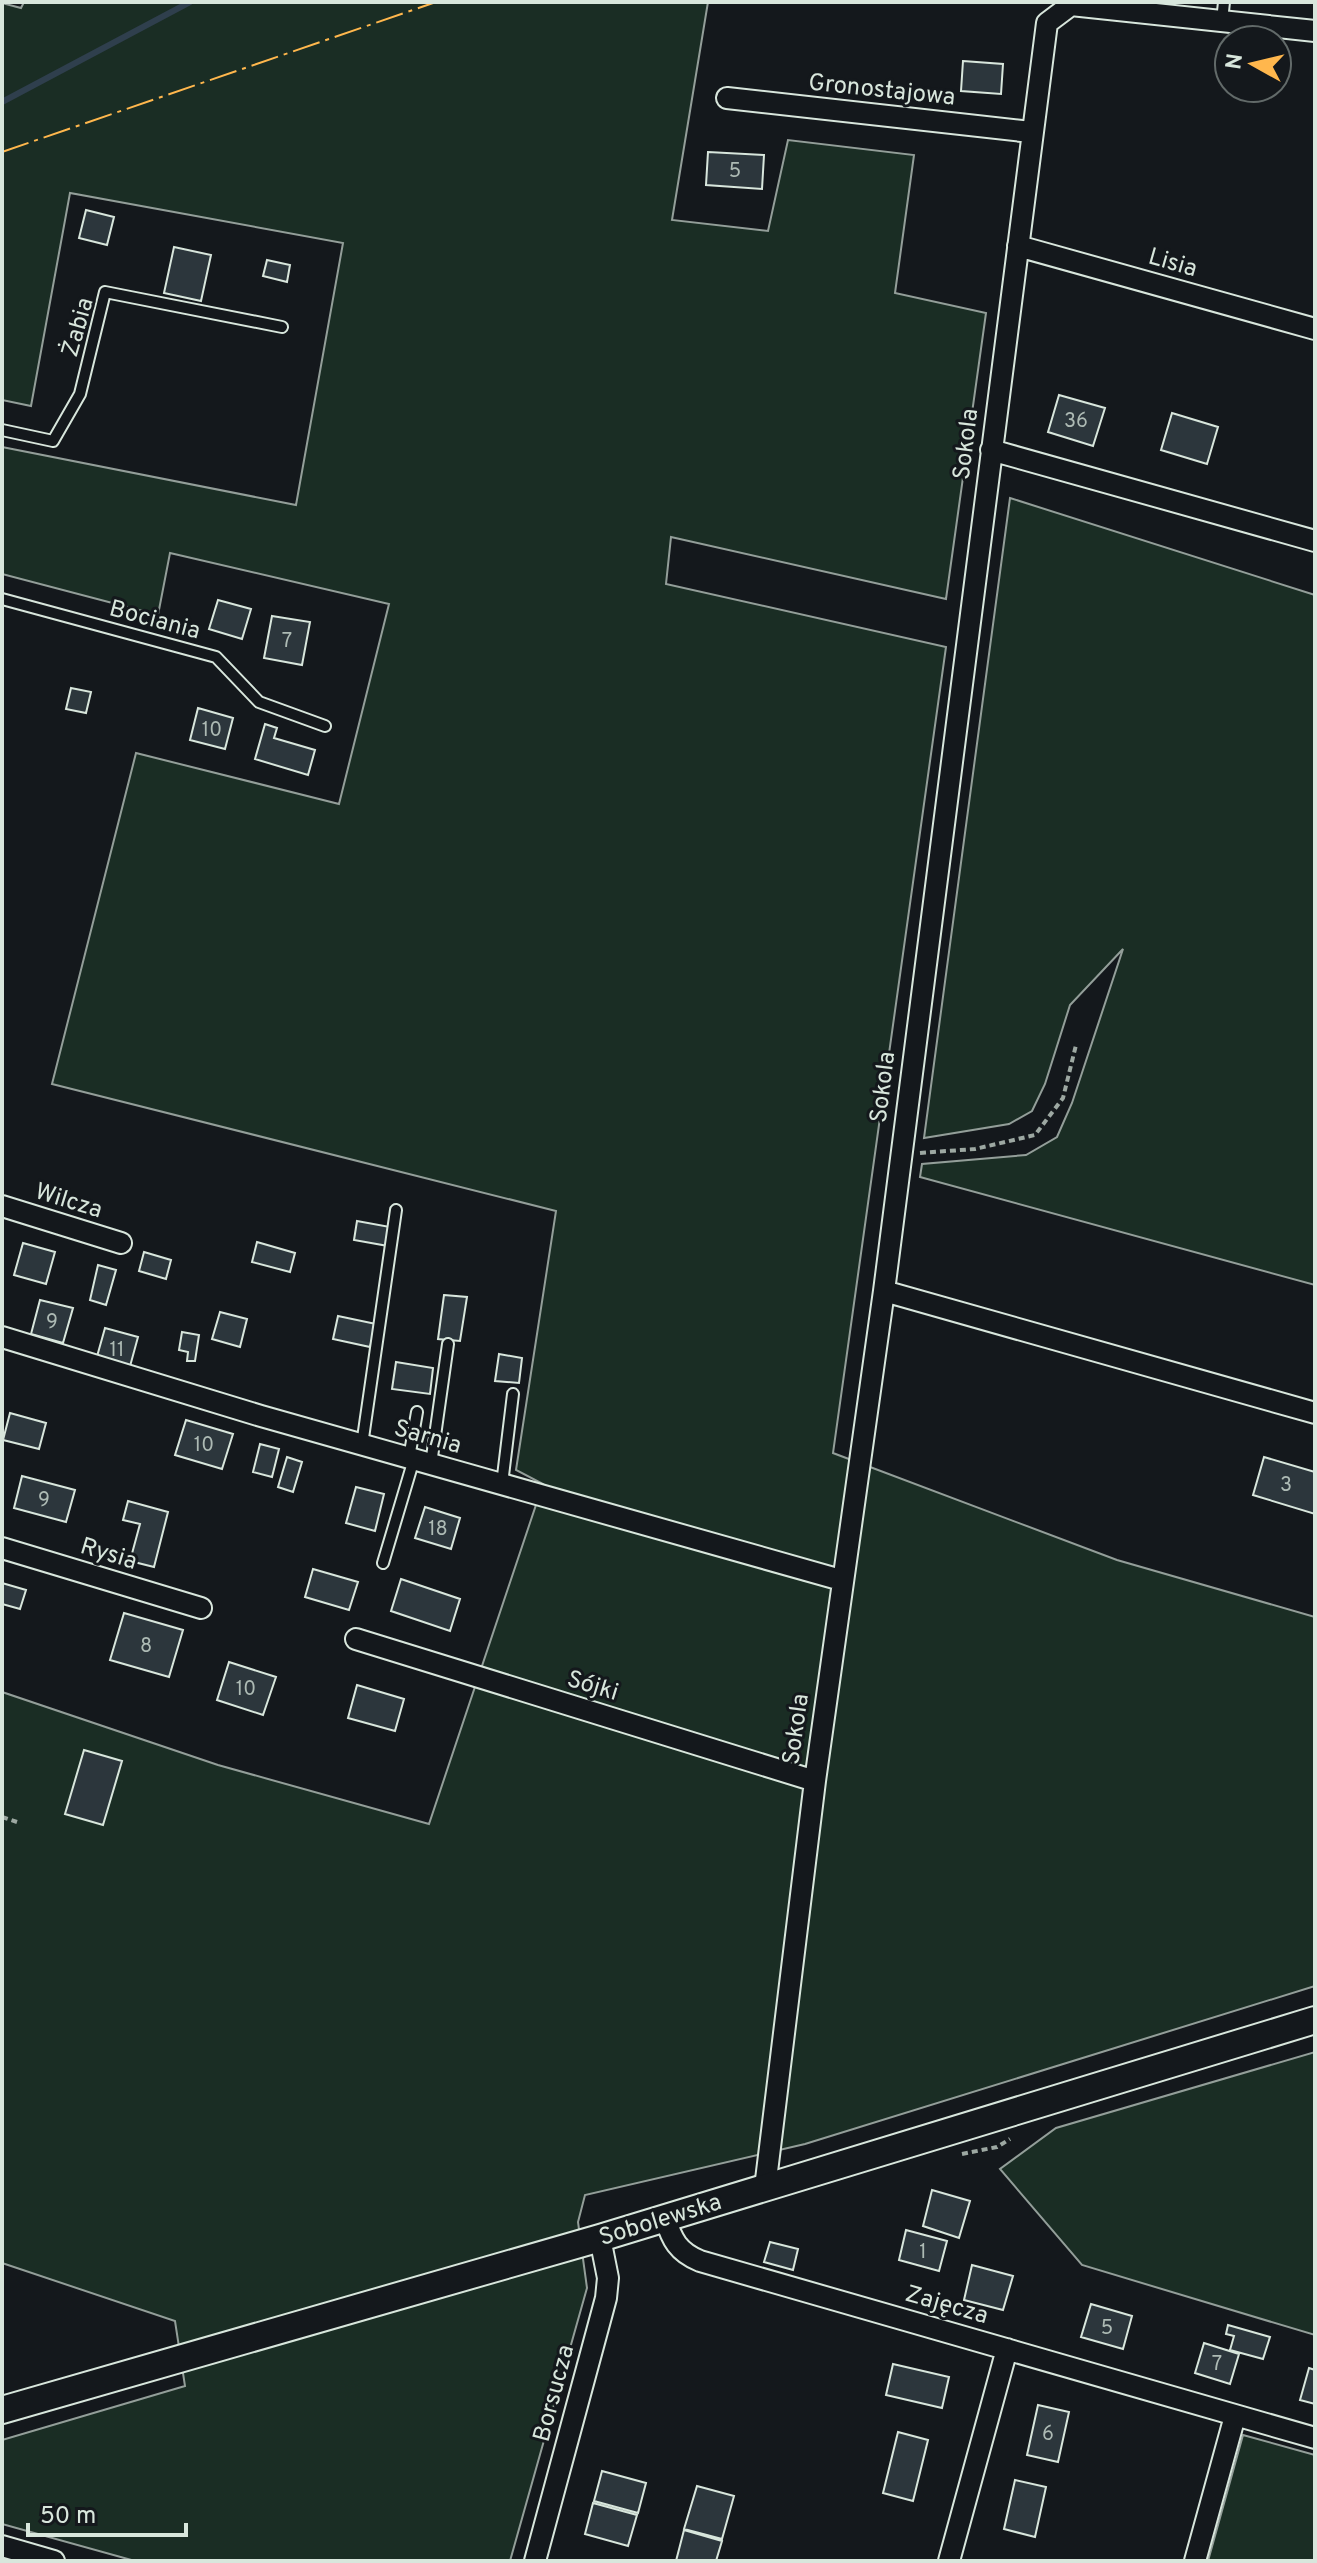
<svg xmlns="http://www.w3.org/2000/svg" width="1317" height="2563" font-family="Overpass,sans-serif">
<rect width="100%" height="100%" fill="#14181c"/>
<path fill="#1a2d24" stroke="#939e99" stroke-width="2" d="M24,2h684l-36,218 96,11 20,-91 126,15 -19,138 91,20 -40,286 -275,-62 -5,47 280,63 -113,806 284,107 198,57v369l-510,158 -220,51 -7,27 9,66 -77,273h-375l-133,-37v-84l183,-54 -10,-65 -173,-58v-571l216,73 211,59 114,-340 -27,-14 40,-259 -504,-127 84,-331 203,51 50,-200 -219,-51 -12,62 -156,-41v-127l294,58 47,-262 -273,-50 -39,213 -29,-6v-397l19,5z
M1010,498l305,97v690l-395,-108 2,-13 104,-9 31,-18 15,-34 51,-154 -53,56 -25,79 -13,27 -23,13 -85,14z
M1315,2052v283l-233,-70 -82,-96 56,-41z
M1243,2435l72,20v106h-107z"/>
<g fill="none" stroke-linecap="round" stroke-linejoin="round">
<path stroke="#2f3f4d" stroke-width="6" d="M2,102l188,-100"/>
</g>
<path fill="#2c363c" stroke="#d8e6dc" stroke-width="2" d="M963,61l40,3 -2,30 -40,-3z
M708,152l56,3 -2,34 -56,-4z
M86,210l28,7 -7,28 -28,-7z
M174,247l37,8 -10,46 -37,-8z
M267,260l23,5 -3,17 -24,-6z
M1059,395l46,13 -12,38 -45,-14z
M1172,413l46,14 -11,37 -46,-14z
M218,600l33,9 -9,30 -33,-10z
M272,616l38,6 -8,43 -38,-7z
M71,688l20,4 -5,21 -20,-4z
M198,708l35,10 -8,31 -35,-9z
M265,724l12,4 -3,10 41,12 -7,25 -53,-16z
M357,1221l33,6 -2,19 -34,-6z
M257,1242l38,11 -5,19 -38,-10z
M23,1243l32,9 -9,32 -32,-9z
M144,1252l27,8 -5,19 -27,-8z
M98,1265l18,5 -10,35 -16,-5z
M444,1295l23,2 -7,44 -22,-2z
M40,1300l33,8 -10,35 -32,-9z
M220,1312l27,7 -7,28 -28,-8z
M338,1316l38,8 -6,23 -37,-8z
M105,1328l33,9 -9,33 -33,-10z
M182,1332l17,3 -4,26h-8l1,-9 -9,-2z
M499,1354l23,4 -3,25 -24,-2z
M396,1362l37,6 -3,26 -38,-5z
M10,1413l36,10 -7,26 -36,-9z
M186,1420l47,14 -11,35 -47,-14z
M260,1444l19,5 -7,28 -19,-5z
M287,1457l15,5 -9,30 -15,-5z
M1264,1457l51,15v42l-62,-19z
M22,1476l53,14 -9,32 -52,-14z
M356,1487l28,7 -9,37 -29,-8z
M128,1501l40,11 -14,55 -24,-6 10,-37 -17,-4z
M425,1507l35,11 -9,31 -36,-11z
M313,1569l45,13 -9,28 -44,-13z
M401,1579l59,20 -10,32 -59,-20z
M2,1583l24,7 -6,19 -18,-5z
M124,1613l59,17 -14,47 -59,-17z
M229,1662l47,15 -13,38 -46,-15z
M357,1685l47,14 -9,32 -47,-13z
M84,1750l38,11 -19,64 -38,-11z
M932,2190l38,11 -11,37 -36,-12z
M906,2230l41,11 -8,30 -40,-11z
M770,2242l28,7 -5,21 -29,-8z
M972,2265l41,11 -10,34 -39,-10z
M1091,2304l41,12 -9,33 -42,-12z
M1228,2325l42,12 -7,22 -33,-9 4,-14 -8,-2z
M1204,2343l35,11 -9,30 -35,-11z
M893,2364l56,13 -7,31 -56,-13z
M1309,2368l6,2v34l-15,-4z
M1038,2405l31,7 -11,50 -31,-7z
M898,2432l30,8 -15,61 -30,-8z
M602,2471l44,12 -8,30 -44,-12z
M1015,2480l31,7 -11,50 -31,-8z
M697,2486l37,10 -12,43 -38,-10z
M593,2503l44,12 -9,31 -43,-12z
M684,2530l38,11 -6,20h-40z"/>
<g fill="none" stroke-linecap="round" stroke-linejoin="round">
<g stroke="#d8e6dc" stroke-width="14">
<path id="lane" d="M1222,21l2,-19
M2,430l51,11 27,-47 25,-102 177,35
M2,599l214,58 43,45 66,24
M362,1445l34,-235
M409,1458l8,-46
M431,1464l17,-120
M502,1484l11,-90
M383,1563l31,-104"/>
</g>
<g stroke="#d8e6dc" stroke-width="24">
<path id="street" d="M727,98l304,34
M1018,246l297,83
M991,450l324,91
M2,1206l119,37
M884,1291l431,122
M2,1337l259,79 580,164
M2,1548l199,60
M356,1639l459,142
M765,2188l50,-407 69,-490 163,-1268 24,-18 244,26
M665,2218c7,22 13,34 35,43l615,177
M2,2546l52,15
M535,2561l71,-263 2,-20 -8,-40
M949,2561l58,-212
M1195,2561l40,-145"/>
</g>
<g stroke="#d8e6dc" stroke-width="30">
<path id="secondary" d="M2,2410l598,-172 715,-218"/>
</g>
<path stroke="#9da8a2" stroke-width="4" stroke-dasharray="6 4" stroke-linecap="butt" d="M920,1153l55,-4 60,-14 28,-37 13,-53
M2,1817l15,5
M962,2154l35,-7 13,-8"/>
<use href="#lane" stroke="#14181c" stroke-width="10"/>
<use href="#street" stroke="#14181c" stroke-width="20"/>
<use href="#secondary" stroke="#14181c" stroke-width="26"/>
<path stroke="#ffb74d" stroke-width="2" stroke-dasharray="28 6 4 6" stroke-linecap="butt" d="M2,152l434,-150"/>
</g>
<g text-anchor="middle" stroke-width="6" stroke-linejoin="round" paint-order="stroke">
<g font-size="20" fill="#adbab4">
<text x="735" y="177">5</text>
<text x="1076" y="427">36</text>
<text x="287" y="647">7</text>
<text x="212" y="736">10</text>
<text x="52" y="1328">9</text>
<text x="117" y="1356">11</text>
<text x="204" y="1451">10</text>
<text x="1286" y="1491">3</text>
<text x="44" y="1506">9</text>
<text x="438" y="1535">18</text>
<text x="146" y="1652">8</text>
<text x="246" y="1695">10</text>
<text x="923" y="2258">1</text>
<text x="1107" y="2334">5</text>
<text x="1217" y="2370">7</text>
<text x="1048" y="2440">6</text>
</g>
<g font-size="24" fill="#d8e6dc" stroke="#14181c">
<text transform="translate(882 89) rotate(6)" y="8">Gronostajowa</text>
<text transform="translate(1173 262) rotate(16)" y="8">Lisia</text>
<text transform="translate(77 327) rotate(-74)" y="8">Żabia</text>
<text transform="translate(965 444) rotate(-83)" y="8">Sokola</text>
<text transform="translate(155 619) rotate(15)" y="8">Bociania</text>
<text transform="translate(882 1087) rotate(-83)" y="8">Sokola</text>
<text transform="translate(69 1200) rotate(17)" y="8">Wilcza</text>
<text transform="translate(428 1436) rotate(16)" y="8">Sarnia</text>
<text transform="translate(109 1553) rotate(17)" y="8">Rysia</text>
<text transform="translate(593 1685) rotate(17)" y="8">Sójki</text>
<text transform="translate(795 1729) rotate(-82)" y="8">Sokola</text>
<text transform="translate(660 2219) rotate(-17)" y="8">Sobolewska</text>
<text transform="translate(947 2304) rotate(16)" y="8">Zajęcza</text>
<text transform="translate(553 2393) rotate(-75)" y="8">Borsucza</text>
</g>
</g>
<rect width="1317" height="2563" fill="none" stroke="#d8e6dc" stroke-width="8"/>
<g transform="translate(1253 64) rotate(278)"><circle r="38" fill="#14181c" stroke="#626a69" stroke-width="2"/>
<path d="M0-6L14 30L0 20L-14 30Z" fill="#ffb74d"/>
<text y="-12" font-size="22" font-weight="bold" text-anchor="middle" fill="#d8e6dc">N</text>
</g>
<path d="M28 2523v12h158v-12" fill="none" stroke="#d8e6dc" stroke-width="4"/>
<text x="40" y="2523" font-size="24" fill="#d8e6dc" stroke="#14181c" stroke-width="6" paint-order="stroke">50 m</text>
</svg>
